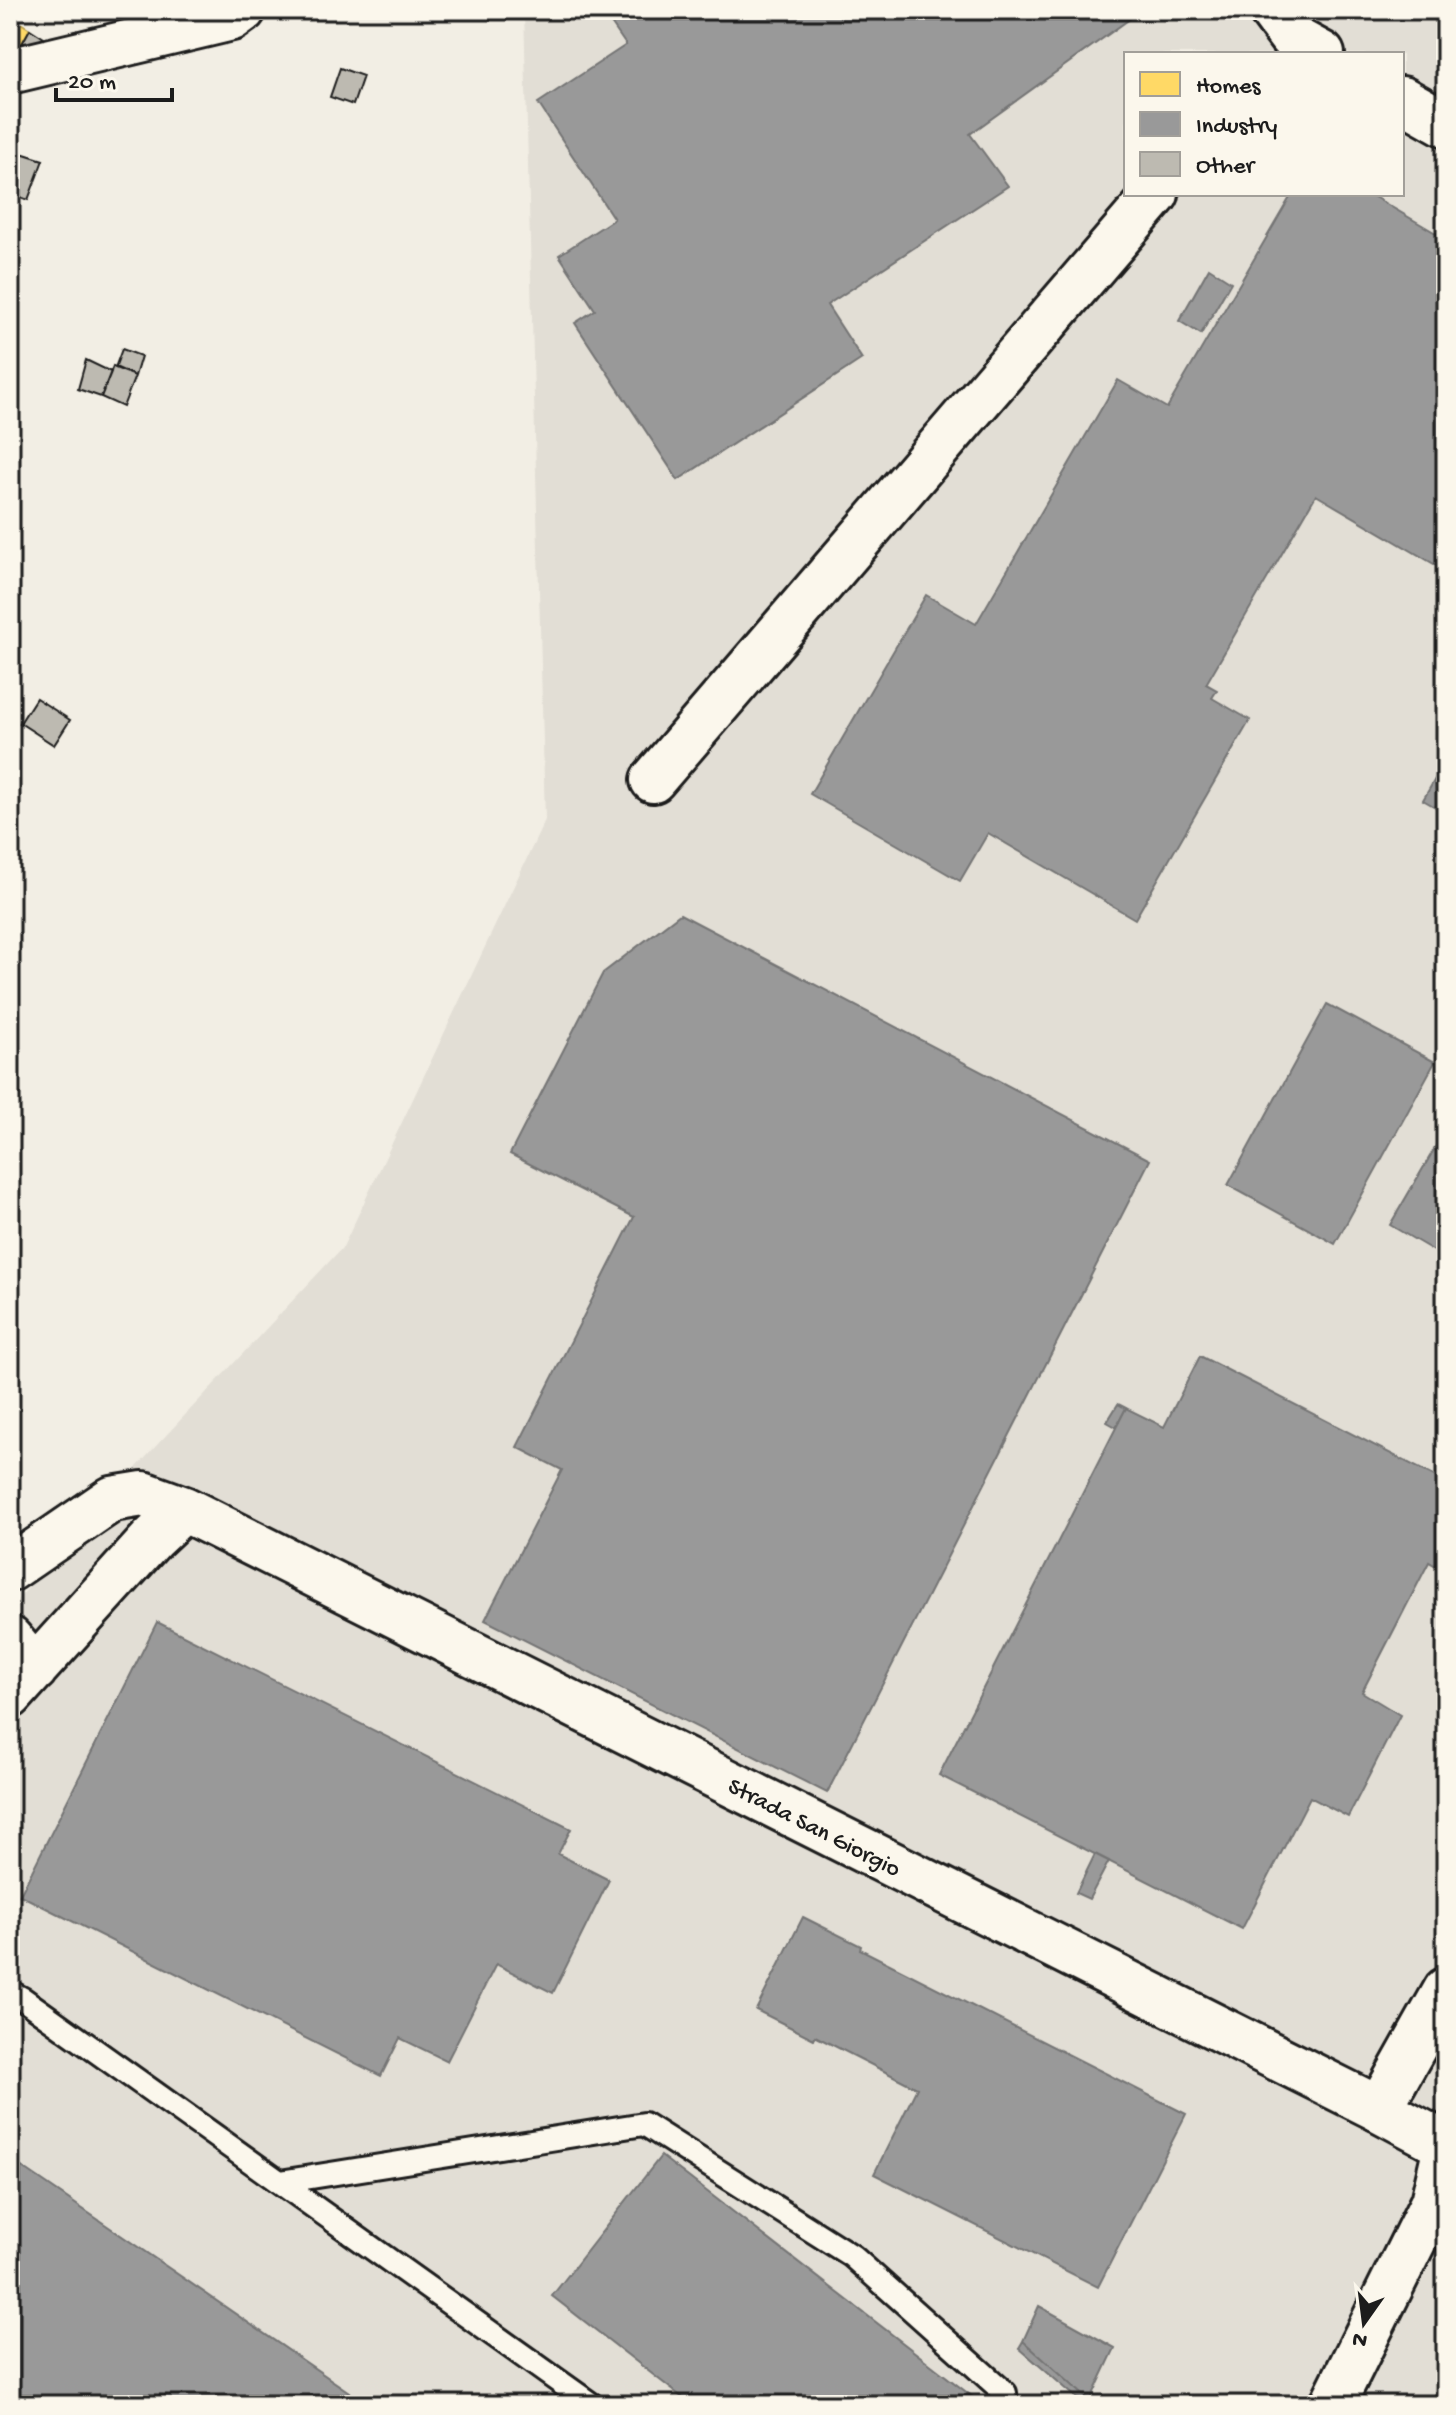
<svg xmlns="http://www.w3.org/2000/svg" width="1456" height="2415" font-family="'Gochi Hand',sans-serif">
<rect width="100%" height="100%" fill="#f2eee4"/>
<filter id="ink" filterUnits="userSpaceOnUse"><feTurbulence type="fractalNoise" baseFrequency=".0125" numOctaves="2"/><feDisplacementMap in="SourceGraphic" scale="16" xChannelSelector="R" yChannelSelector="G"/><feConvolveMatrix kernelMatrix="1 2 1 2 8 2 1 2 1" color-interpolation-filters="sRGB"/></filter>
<g filter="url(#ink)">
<path fill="#e2ded5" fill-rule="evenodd" d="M524,10h922v2395h-1436v-797l146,-162 187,-199 202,-427zM1126,54h276v140h-276z"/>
<path fill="#ffd966" stroke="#bba050" stroke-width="2" d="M10,16l20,13 -17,30 -3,-3z"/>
<path fill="#999" stroke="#747474" stroke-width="2" d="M602,10h523l6,8 -161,116 38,52 -181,119 35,54 -184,121 -103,-157 20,-13 -36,-55 55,-36 -76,-116 88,-58z
M1292,194h77l77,45v332l-130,-76 -110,189 11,6 -5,8 38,22 -115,199 -147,-86 -28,48 -150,-87 116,-199 50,29 142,-244 49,28z
M1209,268l22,14 -30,52 -22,-13z
M1446,760v53l-23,-13z
M680,914l470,246 -323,633 -342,-173 77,-150 -45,-23 117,-230 -124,-63 93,-181z
M1327,1004l108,58 -100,182 -107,-59z
M1446,1129v129l-56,-33z
M1200,1356l246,126v90l-17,-10 -67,130 38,23 -52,102 -38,-20 -68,132 -303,-154 187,-367 38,19z
M1118,1404l8,4 -10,19 -9,-5z
M157,1622l414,207 -13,25 51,26 -56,113 -57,-29 -49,97 -47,-23 -19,38 -361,-181z
M1095,1854l14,7 -20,38 -13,-6z
M803,1917l58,29 -1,3 326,165 -88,173 -224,-113 43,-86 -102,-52 -1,3 -58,-29z
M661,2156l313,242 -5,7h-277l-140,-109z
M10,2159l358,246h-358z
M1039,2306l76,42 -25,53 -67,-60z
M1023,2341l67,60 -2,4h-3l-66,-57z"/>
<path fill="#bdbab1" stroke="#1c1c1c" stroke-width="2" d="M30,29l14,9 -15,21 -11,-8z
M340,68l23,8 -10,29 -23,-8z
M21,153l22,7 -15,40 -18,-7v-11z
M122,349l19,7 -6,20 -20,-8z
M86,360l25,12 -10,25 -23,-8z
M113,366l22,10 -12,31 -22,-10z
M36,698l34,22 -16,25 -34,-22z"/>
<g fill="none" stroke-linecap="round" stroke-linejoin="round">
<g stroke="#1c1c1c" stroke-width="28">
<path id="lane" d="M10,1992l13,7 569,406
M280,2182l364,-58 208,132 153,137 1,12"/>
</g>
<g stroke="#1c1c1c" stroke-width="50">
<path id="street" d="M1271,10l20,27 31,17
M10,71l222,-53 11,-8
M1402,99l44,25
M653,780l503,-586
M10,1569l102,-70 31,-5 41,15 1195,600
M10,1639l25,30
M10,1696l142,-157 32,-30"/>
</g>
<g stroke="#1c1c1c" stroke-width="50">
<path id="secondary" d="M1446,1990l-67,119 67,36
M1332,2405l101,-203 13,-56"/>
</g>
<use href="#lane" stroke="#fbf7ec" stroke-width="22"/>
<use href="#street" stroke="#fbf7ec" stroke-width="44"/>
<use href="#secondary" stroke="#fbf7ec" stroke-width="44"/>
</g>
</g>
<g text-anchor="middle" stroke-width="8" stroke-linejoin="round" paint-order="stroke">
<g font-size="24" fill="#1c1c1c" stroke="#fbf7ec">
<text transform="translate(815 1826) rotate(27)" y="8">Strada San Giorgio</text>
</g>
</g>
<rect width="1456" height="2415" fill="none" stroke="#fbf7ec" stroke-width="40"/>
<rect x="20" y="20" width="1416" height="2375" fill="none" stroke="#1c1c1c" stroke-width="3" filter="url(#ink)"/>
<rect x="1124" y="52" width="280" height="144" fill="#fbf7ec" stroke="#a29f99" stroke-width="2"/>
<rect x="1140" y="72" width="40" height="24" fill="#ffd966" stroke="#a29f99" stroke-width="2"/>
<text x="1196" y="92" font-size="24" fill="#1c1c1c">Homes</text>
<rect x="1140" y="112" width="40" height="24" fill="#999999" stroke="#a29f99" stroke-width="2"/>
<text x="1196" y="132" font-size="24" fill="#1c1c1c">Industry</text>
<rect x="1140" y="152" width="40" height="24" fill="#bdbab1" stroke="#a29f99" stroke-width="2"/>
<text x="1196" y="172" font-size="24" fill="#1c1c1c">Other</text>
<g transform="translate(1364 2323) rotate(194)" stroke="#fbf7ec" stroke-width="6" paint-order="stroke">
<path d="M0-6L14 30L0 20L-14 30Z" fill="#1c1c1c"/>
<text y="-12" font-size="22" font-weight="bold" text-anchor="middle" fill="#1c1c1c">N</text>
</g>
<path d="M56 88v12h116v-12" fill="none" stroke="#1c1c1c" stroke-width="4"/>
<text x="68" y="88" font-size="24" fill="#1c1c1c" stroke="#fbf7ec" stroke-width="6" paint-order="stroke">20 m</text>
</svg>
